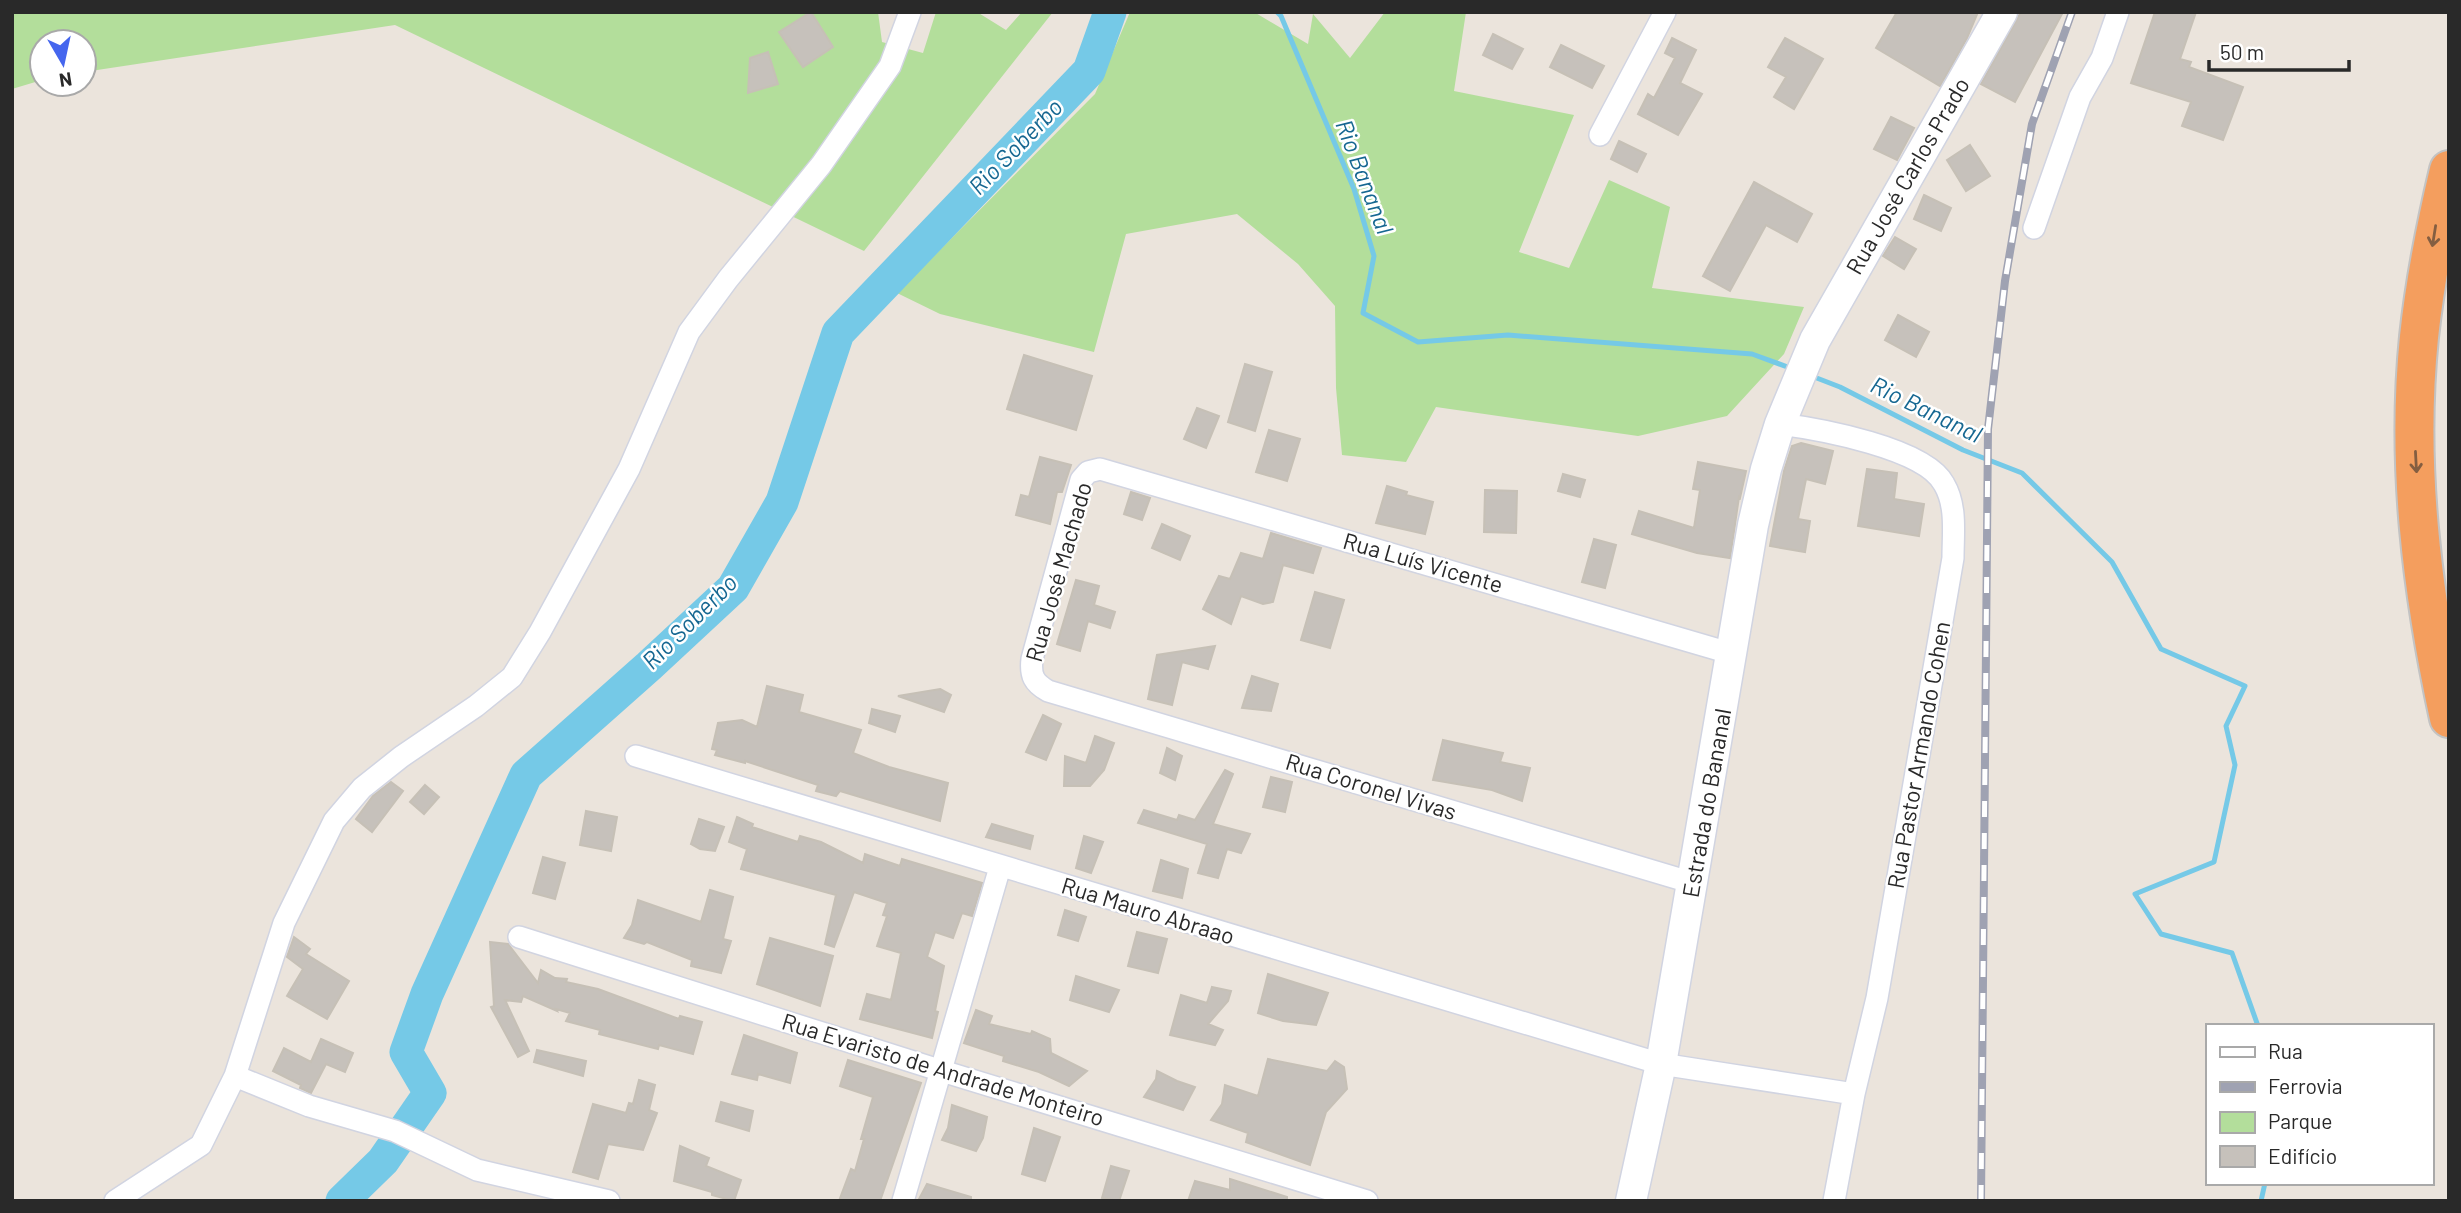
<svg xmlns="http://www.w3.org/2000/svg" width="2461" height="1213" font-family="Barlow,sans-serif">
<rect width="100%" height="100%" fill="#ebe4dc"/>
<path fill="#b3de9b" d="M12,12h866l4,30 41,11 13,-41h41l29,18 16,-18h31l-189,239 -469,-226 -311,47v-30h-42v38l-30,9z
M1130,12h124l54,32 5,-30 37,44 35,-46h81l-12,79 120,24 -55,137 50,16 40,-88 61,27 -18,81 152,19 -20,47 -57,62 -89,20 -202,-29 -30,55 -64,-7 -6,-67 -1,-82 -37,-42 -61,-50 -111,20 -32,118 -154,-38 -43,-21 198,-199z"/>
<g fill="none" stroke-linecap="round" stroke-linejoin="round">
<path stroke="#75c9e7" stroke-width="5" d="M1277,12l4,4 73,173 20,67 -11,57 55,29 90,-7 244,19 41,15
M1809,375l31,12 123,63 59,23 90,89 49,87 84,37 -19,40 9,39 -21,97 -79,32 26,40 71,19 26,73
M2261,1201l4,-18"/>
<path stroke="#75c9e7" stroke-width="33" d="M342,1201l41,-40 47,-68 -24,-41 21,-58 99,-219 123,-109 84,-78 49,-86 56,-169 251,-262 21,-59"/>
</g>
<path fill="#c6c1bb" stroke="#c6c0b6" stroke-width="2" d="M811,12l22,35 -30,20 -24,-35z
M1897,12h81l-11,26 -27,48 -64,-38z
M2021,12h42l-48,90 -34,-18z
M2155,12h41l-16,47 11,3 -2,5 54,20 -20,53 -41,-14 9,-24 -60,-19z
M1493,34l30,15 -11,20 -29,-14z
M1672,38l24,12 -16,33 22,11 -24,41 -40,-21 10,-20 6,4 21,-40 -10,-5z
M1785,38l38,21 -29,50 -20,-12 12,-20 -18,-10z
M1561,45l43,21 -12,22 -42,-21z
M768,52l10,32 -30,9 2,-35z
M1891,117l23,11 -17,32 -23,-11z
M1619,141l27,13 -9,18 -26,-13z
M1970,145l20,31 -24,15 -19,-31z
M1754,182l58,32 -15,28 -31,-17 -36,66 -27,-15z
M1924,195l27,13 -10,23 -27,-12z
M1895,237l21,12 -12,20 -21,-13z
M1898,315l31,17 -13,25 -31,-17z
M1024,355l68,21 -16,54 -69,-21z
M1245,364l27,8 -17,59 -27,-9z
M1197,408l22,8 -13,32 -22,-9z
M1269,430l31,9 -13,42 -31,-9z
M1801,443l32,8 -8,33 -19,-5 -8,40 12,2 -5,31 -35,-6 14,-75 8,-25z
M1040,457l31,8 -9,27h-5l-7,32 -34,-9 5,-20 8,2z
M1698,462l48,9 -6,27 -1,-1 -9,61 -33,-5 -65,-19 7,-23 55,17 6,-38 -7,-1z
M1867,469l30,4 -3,26 30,5 -5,32 -61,-10z
M1563,474l22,6 -5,17 -22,-6z
M1387,486l20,6 -1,3 27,7 -8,32 -49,-11z
M1485,490l32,1 -1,42 -32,-1z
M1131,492l19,6 -8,22 -18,-6z
M1162,524l28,12 -10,24 -28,-12z
M1271,533l50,15 -8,25 -30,-8 -10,37 -10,2 -22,-8 -10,28 -28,-15 16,-33 11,3 11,-26 22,6z
M1594,539l22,6 -11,43 -23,-6z
M1076,580l23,6 -5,19 21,7 -5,16 -22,-7 -8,30 -23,-7z
M1315,592l29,8 -14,48 -29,-8z
M1215,646l-7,23 -26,-7 -10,43 -24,-6 9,-44z
M1252,676l26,8 -7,27 -29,-3z
M767,686l36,9 -4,17 62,18 -8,23 36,14 59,16 -8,38 -100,-30 -4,5 -20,-5 2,-6 -73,-24v2l-30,-8 2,-5 -5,-1 6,-26 24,-3 15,7z
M940,689l11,6 -7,17 -46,-16z
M872,709l28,7 -5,16 -26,-9z
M1043,715l18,9 -15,36 -20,-8z
M1095,736l19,7 -10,27 -14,16h-26l1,-30 21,7z
M1443,740l60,13 -3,9 30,6 -8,33 -30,-11 -59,-10z
M1167,748l15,8 -7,24 -15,-7z
M1225,770l8,4 -20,50 37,10 -9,19 -14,-4 -9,29 -20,-5 9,-29 -69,-21 6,-13 33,10 2,-5 16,5z
M1271,777l21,5 -7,30 -22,-5z
M391,782l12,9 -31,41 -16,-13 17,-23z
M425,785l14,12 -15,17 -14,-12z
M586,811l31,6 -6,34 -31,-6z
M737,817l16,7 -1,3 46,15 2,-6 21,6 42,21 2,-9 35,12 2,-7 80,24 -10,33 -10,-3 -9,25 -18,-6 -8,25 17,9 -9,45 3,1 -6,26 -72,-19 7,-25 24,6 10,-47 -24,-7 10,-30 -4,-1 4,-12 -33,-11 -20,55 -9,-3 11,-49 -95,-26 6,-20 -18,-7z
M699,819l25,8 -9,24 -15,-2 -9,-5z
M992,824l41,12 -3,13 -44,-12z
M1084,836l19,6 -12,31 -15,-5z
M543,857l22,6 -10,36 -22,-6z
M1161,860l27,9 -6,29 -29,-7z
M710,890l23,7 -10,42 8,2 -10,32 -30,-7 1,-6 -45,-18 -3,2 -20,-6 8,-13 6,-25 63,22z
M1065,910l21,7 -8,24 -20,-6z
M1137,932l30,7 -9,34 -30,-7z
M294,937l16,12 -4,5 43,27 -22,38 -40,-23 16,-27 -16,-12z
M770,938l63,18 -13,50 -63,-22z
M490,942l18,2 30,39 3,-13 14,8 12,1 -1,3 32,7 81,30 1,-3 22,6 -9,32 -34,-9 -1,4 -59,-15 1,-4 -34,-9 4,-8 -14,-4 1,2 -34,-15 -2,6 -16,-2 24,51 -11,6 -27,-50 3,-1z
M1268,974l60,19 -12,32 -33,-4 -25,-8z
M1076,976l43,14 -10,22 -39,-12z
M1212,987l19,4 -3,10 -20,23 15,6 -8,15 -45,-10 11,-40 26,8z
M976,1010l16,6 -3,8 42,10 1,-3 18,8 1,14 36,18 -18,15 -30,-14 -36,-11 1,-5 -40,-13z
M744,1035l53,18 -7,30 -32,-9 -1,6 -25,-6z
M321,1039l32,14 -8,19 -19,-8 -15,29 -11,-5 1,-3 -28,-14 11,-23 27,14z
M537,1050l49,11 -3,15 -49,-14z
M1268,1059l59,12 8,-10 9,6 3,22 -21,23 -16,53 -64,-23 2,-9 -37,-13 11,-16 3,-19 33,11z
M848,1060l73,23 -41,118h-41l12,-32 4,2 9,-32h-3l12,-42 -33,-11z
M1157,1071l20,10 18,6 -12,23 -39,-13 12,-18z
M639,1080l16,5 -6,25 8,3 -14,37 -35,-6 -10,35 -25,-7 20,-68 33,9 3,-10 4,1z
M721,1102l32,9 -4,20 -33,-10z
M952,1105l35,12 -4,21 -7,13 -34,-11 6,-12z
M1034,1128l26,9 -15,44 -23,-7z
M680,1146l29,12 -3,8 35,14 -7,21 -22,-6v-3l-38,-11z
M1111,1166l18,5 -10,30 -17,-3z
M1230,1179l57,18v4h-99l7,-20 35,9z
M927,1184l44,13v4h-53z"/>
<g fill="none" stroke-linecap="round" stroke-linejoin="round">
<g stroke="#d1d4e1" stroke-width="24">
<path id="minor" d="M1600,135l65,-123
M2034,228l46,-131 22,-39 16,-46
M1780,424c39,5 145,24 164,60 13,22 9,49 9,74l-76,440 -23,96 -20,107
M636,756l1025,308 193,30
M1693,883l-645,-192c-14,-8 -18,-15 -16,-32l49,-179 7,-8 12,-3 633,185
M519,937l423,134 425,130
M115,1201l86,-56 34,-69
M609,1201l-132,-31 -82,-39 -86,-25 -74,-30 49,-153 50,-102 28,-33 39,-31 75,-51 36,-29 28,-45 89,-163 60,-137 39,-53 93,-114 69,-99 20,-54
M903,1201l97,-334"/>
</g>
<g stroke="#d1d4e1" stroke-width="33">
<path id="secondary" d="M1631,1201l30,-137 92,-539 13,-56 14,-45 35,-84 187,-328"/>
</g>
<g stroke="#c3c3c3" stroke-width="42">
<path id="motorway" d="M2449,170c-13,55 -24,111 -30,167 -13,128 3,256 30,381"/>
</g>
<use href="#minor" stroke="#fff" stroke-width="21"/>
<use href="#secondary" stroke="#fff" stroke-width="30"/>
<use href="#motorway" stroke="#f49e5e" stroke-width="38"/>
<g stroke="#9fa2b2" stroke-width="8">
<path id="rail" d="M1981,1201l7,-772 17,-148 27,-157 40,-112"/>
</g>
<use href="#rail" stroke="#fff" stroke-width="5" stroke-dasharray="16" stroke-linecap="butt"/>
</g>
<defs><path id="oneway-shaft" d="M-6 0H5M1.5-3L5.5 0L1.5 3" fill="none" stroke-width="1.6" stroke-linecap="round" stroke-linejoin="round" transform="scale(1.75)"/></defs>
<g stroke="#845e41">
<use href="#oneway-shaft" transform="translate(2434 236) rotate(99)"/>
<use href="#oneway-shaft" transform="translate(2416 462) rotate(87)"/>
</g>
<g text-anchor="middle" stroke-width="5" stroke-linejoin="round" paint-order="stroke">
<g font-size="23" fill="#292929" stroke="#fff">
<text transform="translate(1908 176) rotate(-60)" y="8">Rua José Carlos Prado</text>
<text transform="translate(1423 563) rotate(16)" y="8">Rua Luís Vicente</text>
<text transform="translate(1059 572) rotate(-74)" y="8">Rua José Machado</text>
<text transform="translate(1919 755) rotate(-80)" y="8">Rua Pastor Armando Cohen</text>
<text transform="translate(1371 787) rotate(17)" y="8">Rua Coronel Vivas</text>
<text transform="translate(1707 803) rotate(-80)" y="8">Estrada do Bananal</text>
<text transform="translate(1148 911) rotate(17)" y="8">Rua Mauro Abraao</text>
<text transform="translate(943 1070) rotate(17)" y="8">Rua Evaristo de Andrade Monteiro</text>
</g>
<g font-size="24" font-style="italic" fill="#166791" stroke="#fff">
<text transform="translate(1016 147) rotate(-46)" y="8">Rio Soberbo</text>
<text transform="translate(1364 177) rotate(69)" y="8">Rio Bananal</text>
<text transform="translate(1926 410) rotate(26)" y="8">Rio Bananal</text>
<text transform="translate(690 622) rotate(-45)" y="8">Rio Soberbo</text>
</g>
</g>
<rect width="2461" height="1213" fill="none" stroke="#292929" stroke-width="28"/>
<rect x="2206" y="1024" width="228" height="161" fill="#ffffff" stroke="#a9a9a9" stroke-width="2"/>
<rect x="2220" y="1047" width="35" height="10" fill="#ffffff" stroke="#a9a9a9" stroke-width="2"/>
<text x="2268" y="1059" font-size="21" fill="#292929">Rua</text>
<rect x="2220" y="1082" width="35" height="10" fill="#9fa2b2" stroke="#a9a9a9" stroke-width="2"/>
<text x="2268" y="1094" font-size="21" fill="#292929">Ferrovia</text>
<rect x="2220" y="1112" width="35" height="21" fill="#b3de9b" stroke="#a9a9a9" stroke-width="2"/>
<text x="2268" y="1129" font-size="21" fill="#292929">Parque</text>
<rect x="2220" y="1146" width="35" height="21" fill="#c6c1bb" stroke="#a9a9a9" stroke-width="2"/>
<text x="2268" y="1164" font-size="21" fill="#292929">Edifício</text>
<g transform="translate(63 63) rotate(171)"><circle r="33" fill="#ffffff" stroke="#a9a9a9" stroke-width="2"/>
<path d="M0-5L12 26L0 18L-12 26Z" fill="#4566ee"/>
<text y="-10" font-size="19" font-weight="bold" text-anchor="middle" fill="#292929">N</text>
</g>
<path d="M2209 60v10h140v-10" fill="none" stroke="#292929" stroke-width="3.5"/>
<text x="2220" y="60" font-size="21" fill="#292929" stroke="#ffffff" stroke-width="5" paint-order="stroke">50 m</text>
</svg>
